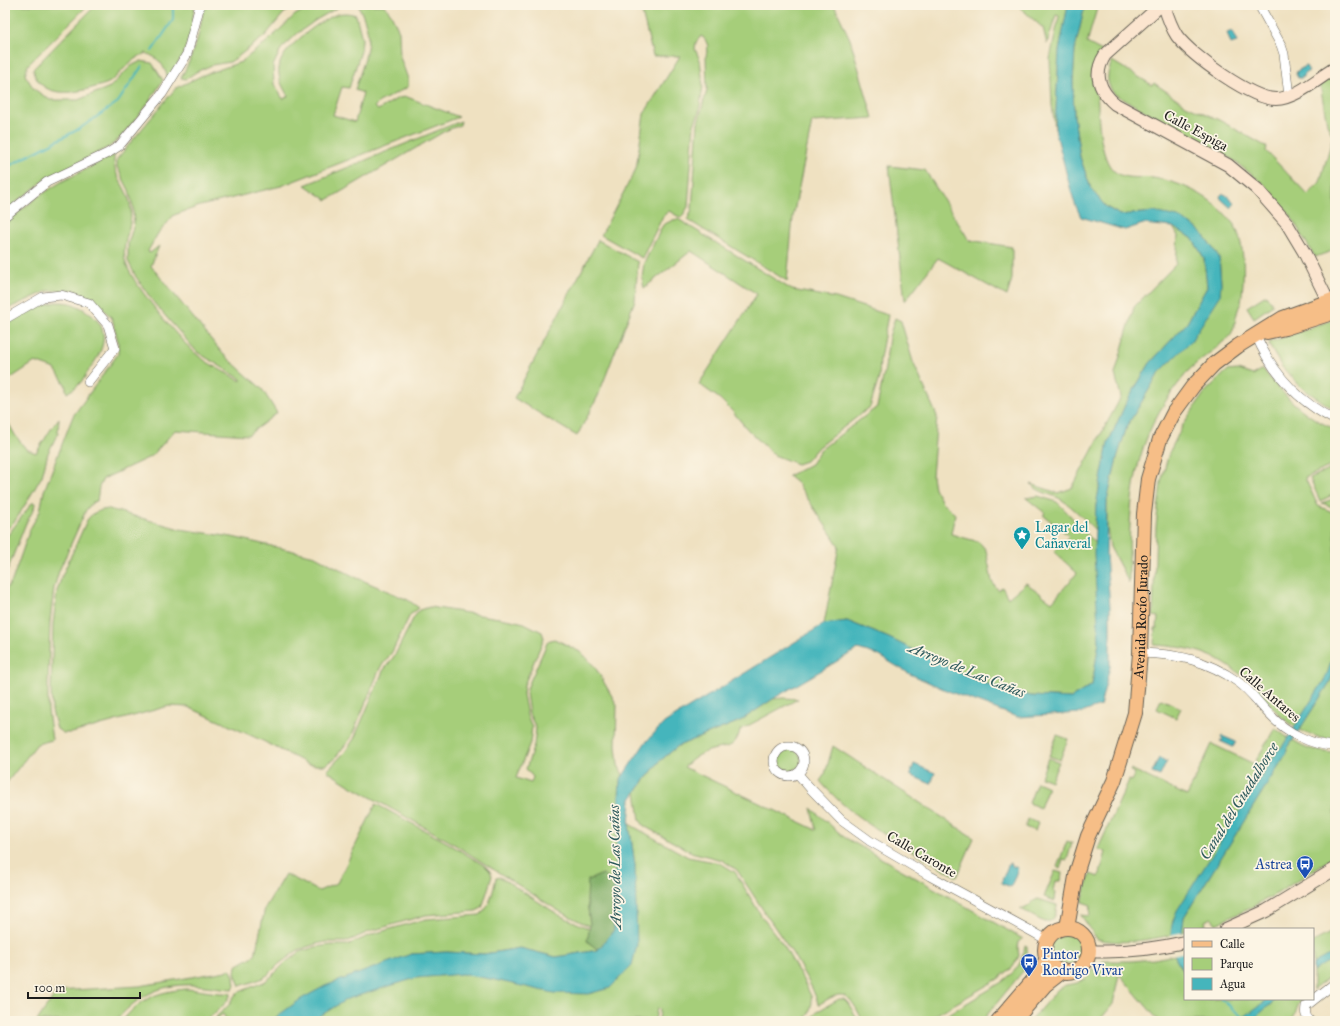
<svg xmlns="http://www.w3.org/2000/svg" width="1340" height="1026" font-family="'IM FELL Great Primer',serif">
<rect width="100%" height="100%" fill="#fcf5e5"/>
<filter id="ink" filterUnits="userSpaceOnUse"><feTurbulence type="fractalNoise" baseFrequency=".025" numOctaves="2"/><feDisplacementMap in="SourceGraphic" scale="8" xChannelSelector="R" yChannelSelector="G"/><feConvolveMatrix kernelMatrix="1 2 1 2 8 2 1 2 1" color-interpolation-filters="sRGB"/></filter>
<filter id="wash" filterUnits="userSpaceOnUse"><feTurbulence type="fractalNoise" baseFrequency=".012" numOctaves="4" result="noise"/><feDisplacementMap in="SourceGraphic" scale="16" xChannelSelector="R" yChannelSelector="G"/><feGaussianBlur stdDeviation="0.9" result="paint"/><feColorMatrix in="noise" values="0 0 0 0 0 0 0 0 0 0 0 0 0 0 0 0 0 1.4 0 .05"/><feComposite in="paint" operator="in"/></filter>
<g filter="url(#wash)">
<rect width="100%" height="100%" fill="#efe1c1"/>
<path fill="#a6ce7a" stroke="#61754b" d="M5,5h83l-60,60 -3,10 9,14 16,11h28l32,-13 21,-21 10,-5 11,2 11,17 -16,25 -27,33 -11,9 -63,32 -41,32z
M96,5h99l-5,30 -8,22 -14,21c-5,-14 -8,-19 -22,-25 -19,8 -22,18 -36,29 -5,3 -12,4 -18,6 -21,6 -53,10 -59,-19z
M204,5h95l-15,8 -19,23 -29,22 -6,4 -18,3 -16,7 -10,7 -5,-1c14,-26 19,-44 23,-73z
M313,5h29l-26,15 -18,13 -17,16 -8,17 1,18 9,15 5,-3c-6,-10 -12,-21 -8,-33 5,-16 39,-42 55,-48 7,-3 15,-2 21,0l6,24 -1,12 -12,37 -7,-1 -9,28 22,7 8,-29 -8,-3c4,-15 13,-36 13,-52 0,-11 -5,-23 -10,-33h26l7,9 8,17 1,26 8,22v8l-29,15 -5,5 4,3 20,-12 9,-1 52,20 -178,69 -81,20 -26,9 -17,20 -9,16 2,2 9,-7 -8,20 72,88 39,35 15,24 -29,22 -73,-5 -23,26 -49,23 -4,8 -2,14 -4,1 -7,8 -27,61 -5,17 -4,34 -2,62v26l4,30 -15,4 -32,41v-194l7,-10 18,-52 10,-18 4,-20 29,-75 45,-62v-13l-6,-23 -16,-16 -21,-12 -28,1 -42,19v-87l34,-27 22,-14 53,-27c-2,21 12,30 16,48 5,22 -9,37 -5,57 3,19 53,78 69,92 13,12 31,20 47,29v-2l-44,-27 -43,-49 -18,-26 -8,-16v-17l6,-20 -1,-17 -4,-17 -12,-23v-8l59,-71 27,-13 38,-13 28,-22 26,-25z
M640,5h194l16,34 23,79 -61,4 -19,95 -6,64 -99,-61 4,-11 6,-87 9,-32 -1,-34 2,-10 -3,-7 -4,-3 -5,6 -1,7 5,11 3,26 -4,26 -5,13 -6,82 -7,11 -12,-7 -6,5 -21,42 -41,-23 35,-66 8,-55 36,-58h-27z
M1017,5h51l-9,46 -4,78 -3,-24 -2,-46 9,-43 -3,-1 -9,29 -4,-16z
M1085,5h13l-11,38 17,9c-4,5 -10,12 -11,18 -2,10 2,17 4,27 1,3 1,8 1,12 1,16 3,49 15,61 11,11 26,6 40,8 28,4 55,17 74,38 3,4 7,8 9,12 10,23 8,51 5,75 -6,9 -5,26 -12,34 -3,3 -7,5 -9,8 -10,8 -22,16 -31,25 -5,6 -10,13 -15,19 -45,61 -45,122 -45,194l-19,-36 -3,-19v-27l10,-43 10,-32 32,-53 32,-32 30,-58 -2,-26 -16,-23 -9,-8 -40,-14 -33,3 -15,-8 -15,-18 -11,-32 -6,-41 -1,-34 2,-33z
M1112,61l40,24 2,-2 32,22 33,15 48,27 -1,4 42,44 12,-13 13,-46 -6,-12 -7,-40 15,-10v176l-20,7 -25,-42 -25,-30 -32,-25 -119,-66c-9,-13 -7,-19 -2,-33z
M461,121l-1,4 -15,6 -118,69 -22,-15z
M889,166l36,4 44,70 43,7v32l-5,17 -69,-38 -33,43z
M678,219l114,71 44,8 52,17 -8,43 -1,20 -9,29 -52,40 -12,14 -9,3 -23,-9 -26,-25 -15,-18 -13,-13 -21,-15 58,-90 -66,-43 -47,37 -2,-10 2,-15 19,-38 10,-5z
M1173,227l19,11 12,20 3,29 -20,36 -37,40 -24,40 -18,40 -12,62 -1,25c-10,-10 -21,-22 -33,-30 -9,-6 -24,-7 -31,-16l27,9 14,-5 49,-91 -6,-23 19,-67 42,-43 2,-28z
M598,240l40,22 -3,38 -37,96 -21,40 -63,-38z
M1266,295l7,10 -19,13 -7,-11z
M57,302c14,0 21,3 32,11 24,17 14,39 -1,58 -2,4 -5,10 -9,13 -3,4 -8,6 -12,9l-2,-9 -10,-15 -20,-7 -30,20v-58c17,-10 33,-18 52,-22z
M895,318l6,3 12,41 24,54 -5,60 2,12 8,14 13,12 -4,20 28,8 7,8 6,32 6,8 4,-3 6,11 18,-15 26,19 25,-29 -23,-21 15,-16 -26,-21 2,-2 -19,-15 12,-2 19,6 9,9 29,32 4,99 -7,43 -21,13 -40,-2 -51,-14 -91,-44 -42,-17 -23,3 15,-78 -41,-62 -10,-8 23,-12 9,-14 57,-43 8,-39 4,-31z
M1335,319v91l-33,-22 -20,-21 -13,-22 1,-3z
M1263,369c14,19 32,38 52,50 6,4 13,7 20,10v35l-30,14 13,28 17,7v123l-4,28 -3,10 -5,8 -28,45c-19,-11 -28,-29 -43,-43 -9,-9 -33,-25 -44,-29 -16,-7 -36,-9 -54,-10l1,-17h2l1,-11 -5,-1 3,-89 5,-45 8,-29 15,-30 21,-31 22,-21 11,-1 15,5z
M59,418l-1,15 -10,20 -6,23 -14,24 -13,21 -10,10v-108l4,1 6,11 11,14 10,4 15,-24z
M1335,467v27l-15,7 -10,-23z
M1335,497v11l-13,-5 13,-5z
M32,503h3l-1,6 -8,14 -21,53v-37z
M109,509l71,20 52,8 83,19 40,21 53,23 11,8 -9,7 -18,37 -12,16 -29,70 -17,21 -9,6h-11l-6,-1 -47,-24 -73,-33 -19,-1 -97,27h-9l-6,-4 -5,-18 -1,-22 2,-65 4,-33 5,-15 25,-56c6,-8 12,-10 22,-11z
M430,607l81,13 13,3 18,9 2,6 -20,47 -1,9 4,21 5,12 -2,16 -14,35 15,5 2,-6 -7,-8 8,-24 2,-17 -7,-14 -3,-21 2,-7 20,-45 6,-2 5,2 23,12 13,14 22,38 -1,41 2,19 5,10 -3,5 -5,105 -12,-11 -16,26 3,25 -1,1 -30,-15 -110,-70 -100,-56 -22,-14 18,-19 9,-13 29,-68 12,-16 18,-36 6,-9z
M1335,669v71l-14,-2 -22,-8 31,-48z
M783,698l15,1 -58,31c-5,22 -17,15 -34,22 -8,3 -16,9 -22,15l132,63 -5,-22 33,29 179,102 -4,3 -1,6 1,8 -6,11 -15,12 -73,42h-62c-6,-10 -13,-31 -28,-25 -6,2 -12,6 -17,9l-1,-5 -5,-12 -19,-34 -26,-38 -30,-46 -15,-10 -31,-8 -47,-26 -4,-6 -4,-28 24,-31 18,-15 62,-25 33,-22z
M1161,699l20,9 -5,10 -19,-9z
M1275,728l13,10 -115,183 -1,14c-24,5 -52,10 -75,4l-16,-24 8,1 2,-11 -9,-3 8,-28 9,3 7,-25 -8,-3 31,-69 2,1 4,-8 -5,-2 1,-2 56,27 25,-52 42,20z
M1057,735l11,4 -8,21 -11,-4z
M1293,740c13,9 27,12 42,13v103l-57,37 -34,18 -28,13 -4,-6 -7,3 1,4 -12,4h-9v3l-3,1 2,-16 102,-163 1,-5z
M833,746l141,92 -17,39c-48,-30 -100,-52 -137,-96l5,-7z
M779 760a11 11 0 1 1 22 0a11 11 0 1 1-22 0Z
M1048,758l11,4 -8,19 -10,-4z
M1037,782l11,5 -8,21 -11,-5z
M376,804l72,39 37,23 5,5 2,5 -10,32 -6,3 -50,4 -55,16 -25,11h-20l-10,2 -18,6 -19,14 -10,10 -8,5 -21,7 -5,-13 1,-7 19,-11 10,-47 20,-34 34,17 18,-8z
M1028,819l10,4 -3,8 -10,-4z
M629,824l59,33 32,6 15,9 27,45 22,29 19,34 8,16 1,7 -3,10 -5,8h-145l1,-12 -3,-1 -2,13h-428l-4,-7 -7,5 1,-3 12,-11 3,-6 5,-6 27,-11 8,-6 14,-14 14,-10 15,-5 16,-2h16l29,-12 50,-14 54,-4c11,-9 13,-24 16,-37l4,-1 59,38 31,14 -3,12 11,9 -42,7 -36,-9 -36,6 -37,-2 -36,2 13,7 186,27 25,-123z
M1067,841l5,2 -5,17 -4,-1 -3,10 -3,-2z
M1055,871l7,2 -1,8h-5l-2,10 2,1 -1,9 -11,-4z
M1038,899l19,6c-1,9 -2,17 -13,17l-24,-13c11,0 10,-8 18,-10z
M1332,932l3,2v39l-22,17v-48z
M1050 949a16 16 0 1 1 32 0a16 16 0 1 1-32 0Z
M1025,945l2,1 1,19 -46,56h-45l65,-39c15,-12 20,-18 23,-37z
M1175,955l6,14 4,4v26h117c-7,9 -4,14 -12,22h-131l-40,-47 -6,30 -14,17h-69l28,-32 8,-4 11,-2 9,-5 8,-10 9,-7h29l22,-2z
M230,969l4,7 1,10 -3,3c-16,-1 -33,-5 -49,-4 -27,1 -50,15 -67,36h-79l20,-30 83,-5 86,-15z
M186,989c16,1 29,5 45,4 -3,11 -13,16 -21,24v4h-88c19,-23 35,-29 64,-32z
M839,999h5l4,4 11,18h-50l9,-10z"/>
<path fill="#84b16a" stroke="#506643" d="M603,874l12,11 -2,27 1,18 -16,20 -11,-9 3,-16 -3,-25 1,-20z"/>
<path fill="#45b5bc" stroke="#30686c" d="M1068,5h17l-10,44 -2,33 1,34 6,41 11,32 15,18 14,8 34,-3 24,5 16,9 9,8 16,23 2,26 -1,13 -29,45 -32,32 -32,53 -10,32 -10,43 -1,54 4,52v60l-10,39 -19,7 -64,4 -69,-26 -38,-17 -32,-19 -20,-6 -82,48 -36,24 -62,25 -18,15 -16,20 -13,18 -2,25 6,41 2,80 -5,20 -22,23 -22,6 -34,-1 -64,-14 -28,-5 -46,4 -69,21 -35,22h-38l2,-4 25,-18 24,-13 86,-32 35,-2 38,2 36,-6 36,9 42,-7 16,-20 -1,-18 7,-132 25,-37 19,-20 160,-99 23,-3 42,17 91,44 51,14 40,2 21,-13 7,-43 -5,-88 2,-49 12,-62 18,-40 24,-40 37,-40 20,-36 -3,-29 -12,-20 -19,-11 -30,-3 -18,6 -44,-13 -6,-13 -7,-24 -13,-51 4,-78z
M1232,31l5,11 -6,2 -4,-11z
M1306,66l3,5 -5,3 -2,4h-4l-2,-4 1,-3z
M1223,193l2,2v-1l10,9 -4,5 -10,-9 -1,-3z
M1335,636v33l-5,13 -43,67 -1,5 -102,163 -2,16v10l3,10v20c-12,-13 -17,-36 -12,-52 2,-5 4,-9 5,-12l100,-159 4,-3 41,-65c8,-14 10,-30 12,-46z
M1222,736l14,6 -3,5 -13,-6h2l1,-2 -2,-1z
M1159,758l5,2v2l3,-1 -7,15 -8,-3z
M914,764l21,9 -4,11 -21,-9z
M1009,863l3,1v2l6,2 -7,19 -10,-4z
M1335,954v5l-11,5 -11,8v-8c7,-5 14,-8 22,-10z
M1268,999h9l-26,22h-9l2,-4z"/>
<path fill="#efe1c1" d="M1184,932l1,20 -12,3 -3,-12v-8z"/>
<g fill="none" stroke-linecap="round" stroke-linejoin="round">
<path stroke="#45b5bc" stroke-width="2" d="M152,51l21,-31v-15
M5,168l74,-39 39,-27 24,-36
M1221,999l26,22"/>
</g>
</g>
<g filter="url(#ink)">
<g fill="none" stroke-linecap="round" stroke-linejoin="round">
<g stroke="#666156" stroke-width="10">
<path id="street" d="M1259,5l22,40 3,9 5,42
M5,216l42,-34 61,-29 11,-7 43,-52 25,-40 13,-49
M5,319l38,-22 18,-2 28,8 19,22 7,23 -27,34
M1256,335c16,38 43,67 79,85
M1140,653c38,1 67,7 98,29 13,9 21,22 32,33 16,17 42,31 65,31
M774 761a15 15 0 1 1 30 0a15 15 0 1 1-30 0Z
M798,774l12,14 31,32 29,21 60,35 103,56 14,8
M1310,1021c-5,-5 -5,-8 -4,-15l29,-23"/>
</g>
<g stroke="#666156" stroke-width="14">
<path id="secondary" d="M1161,5l-56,50c-12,19 -6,35 10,49l113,61 29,24 29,33 18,30 24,49
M1164,5c3,10 7,22 13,31 15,20 74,63 99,63 19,0 43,-21 59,-31
M1226,929l40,-18 69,-42
M1089,951c32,2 65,-2 96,-9"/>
</g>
<g stroke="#666156" stroke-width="16">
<g id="primary">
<path d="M1267,332l18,-4 50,-16"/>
<path id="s1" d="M1067,928l10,-57 11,-35 26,-55 21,-68 5,-60 4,-139 4,-35 12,-40 14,-27 19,-26 21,-22 24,-18 45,-28 52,-19"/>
<circle cx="1067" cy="950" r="22"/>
<path d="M998,1021l38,-44 11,-18"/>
<path d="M1014,1021l31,-36 18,-14"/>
</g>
</g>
<use href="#street" stroke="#fff" stroke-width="9"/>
<use href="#secondary" stroke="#fbe5cf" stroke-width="12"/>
<use href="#primary" stroke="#f6be87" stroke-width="14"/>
</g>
</g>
<defs>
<g id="sight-pin" transform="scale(0.9)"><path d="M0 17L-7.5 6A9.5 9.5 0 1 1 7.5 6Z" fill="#0f9aa8" stroke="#fcf5e5"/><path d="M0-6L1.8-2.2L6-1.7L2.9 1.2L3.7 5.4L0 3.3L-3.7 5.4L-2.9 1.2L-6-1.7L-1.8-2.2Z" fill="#fff"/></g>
<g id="bus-pin" transform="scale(0.9)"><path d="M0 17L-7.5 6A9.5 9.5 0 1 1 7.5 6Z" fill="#1a4fb4" stroke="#fcf5e5"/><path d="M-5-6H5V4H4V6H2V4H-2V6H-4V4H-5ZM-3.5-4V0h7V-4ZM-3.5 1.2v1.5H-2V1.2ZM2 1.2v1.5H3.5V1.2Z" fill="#fff"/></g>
</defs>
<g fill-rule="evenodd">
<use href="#sight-pin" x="1022" y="535"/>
<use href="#bus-pin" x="1305" y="864"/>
<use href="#bus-pin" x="1029" y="962"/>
</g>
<g text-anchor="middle" stroke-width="3.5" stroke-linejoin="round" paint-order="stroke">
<g font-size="14" fill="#1c1c1c" stroke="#fcf5e5">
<text transform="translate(1196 130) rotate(28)" y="5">Calle Espiga</text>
<text dy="5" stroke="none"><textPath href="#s1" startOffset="323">Avenida Rocío Jurado</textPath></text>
<text transform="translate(1270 694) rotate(41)" y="5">Calle Antares</text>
<text transform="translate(922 854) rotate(30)" y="5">Calle Caronte</text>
</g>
<g font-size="14" fill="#0d838f" stroke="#fcf5e5" text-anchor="start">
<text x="1035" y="532">Lagar del<tspan x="1035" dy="16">Cañaveral</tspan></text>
</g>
<g font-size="14" fill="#164399" stroke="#fcf5e5" text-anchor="end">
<text x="1292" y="869">Astrea</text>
<text x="1042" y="959" text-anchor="start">Pintor<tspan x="1042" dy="16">Rodrigo Vivar</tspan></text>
</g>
<g font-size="15" font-style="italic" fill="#2c595c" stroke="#fcf5e5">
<text transform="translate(967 670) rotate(22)" y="5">Arroyo de Las Cañas</text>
<text transform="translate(1239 801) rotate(-58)" y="5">Canal del Guadalhorce</text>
<text transform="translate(615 867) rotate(-91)" y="5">Arroyo de Las Cañas</text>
</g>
</g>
<rect width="1340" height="1026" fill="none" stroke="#fcf5e5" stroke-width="20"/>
<rect x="1184" y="928" width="130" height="72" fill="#fcf5e5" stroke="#a29e95"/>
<rect x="1192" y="941" width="20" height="6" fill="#f6be87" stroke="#a29e95"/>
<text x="1220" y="948" font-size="12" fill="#1c1c1c">Calle</text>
<rect x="1192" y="958" width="20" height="12" fill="#a6ce7a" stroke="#a29e95"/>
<text x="1220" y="968" font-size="12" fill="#1c1c1c">Parque</text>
<rect x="1192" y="978" width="20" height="12" fill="#45b5bc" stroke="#a29e95"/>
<text x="1220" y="988" font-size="12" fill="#1c1c1c">Agua</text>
<path d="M28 992v6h112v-6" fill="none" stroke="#1c1c1c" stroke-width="2"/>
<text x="34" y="992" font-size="12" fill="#1c1c1c" stroke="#fcf5e5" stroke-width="3" paint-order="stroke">100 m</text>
</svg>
